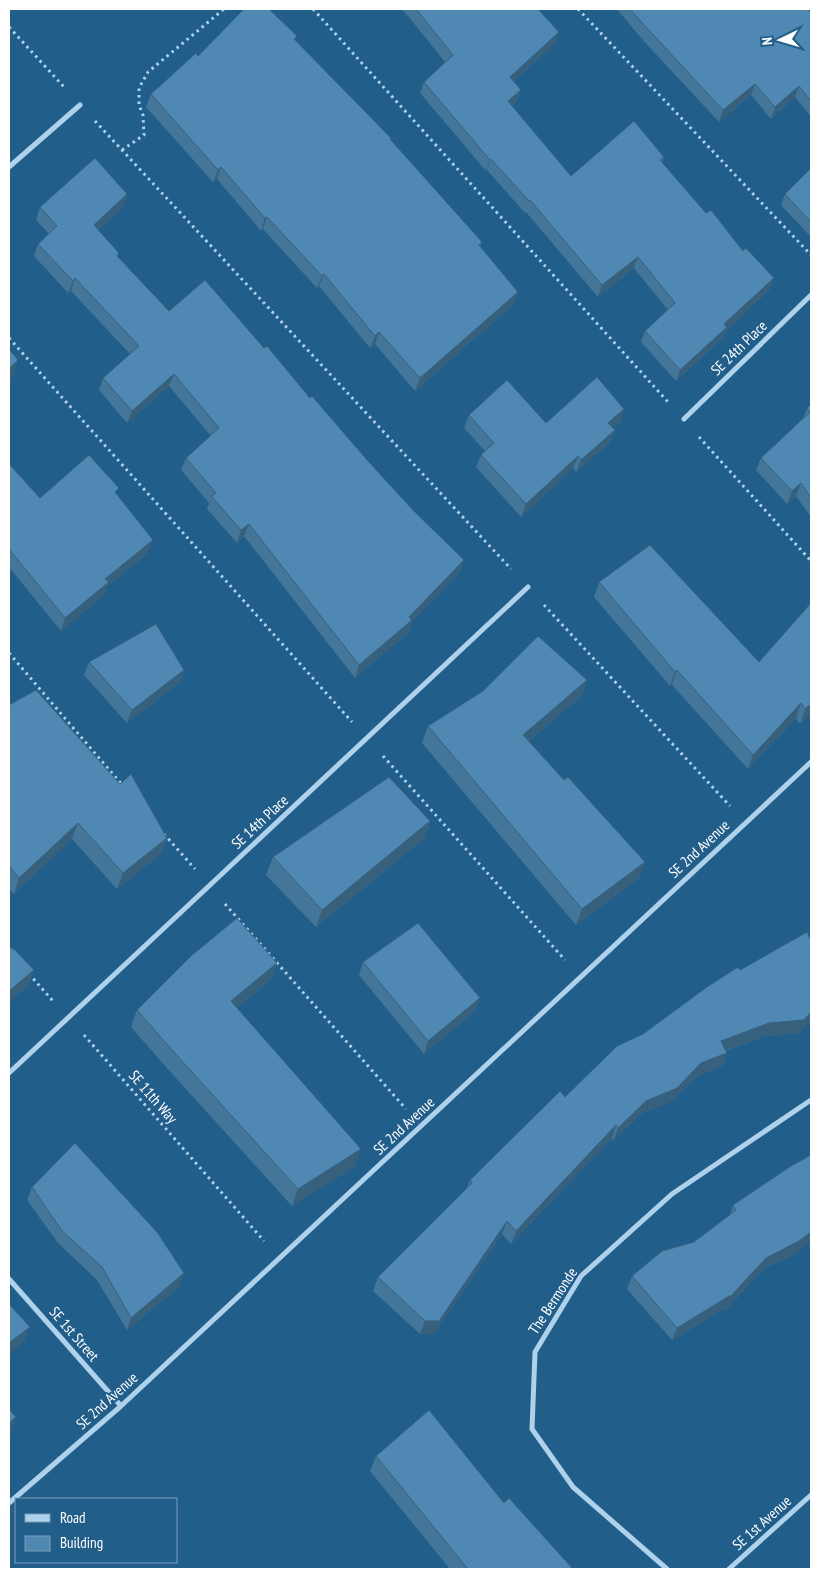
<svg xmlns="http://www.w3.org/2000/svg" width="820" height="1578" font-family="'PT Sans Narrow',sans-serif">
<rect width="100%" height="100%" fill="#225e8a"/>
<g fill="none" stroke-linecap="round" stroke-linejoin="round">
<path stroke="#aed2eb" stroke-width="3" stroke-dasharray="2.5 4" stroke-linecap="butt" d="M313,9l355,393
M578,9l233,246
M9,27l55,60
M95,121l416,448
M122,150l22,-15 -1,-20 -4,-10v-17l9,-16 76,-63
M9,338l343,384
M699,437l112,124
M544,605l186,201
M9,653l114,133
M383,756l182,204
M164,834l31,35
M225,904l181,205
M29,974l24,27
M84,1035l180,206"/>
<path stroke="#aed2eb" stroke-width="5" d="M9,167l71,-62
M684,419l127,-124
M9,1073c173,-162 346,-323 519,-486
M9,1279l112,127
M9,1503l112,-97 690,-644
M667,1569l-94,-82 -41,-58 3,-77 46,-76 91,-82 139,-94
M729,1569l82,-74"/>
</g>
<path fill="#44769a" d="M401,9h137l17,35 -41,37 3,20 -5,5 59,70 93,-19 -2,6 108,126 -44,42 -3,7 -47,43 -35,-39 4,-11 23,-21 -34,-42 -36,29 -72,-85 -1,1 -38,-43 -1,1 -66,-78 4,-11 21,-20 -37,-46z
M617,9h191l3,4v104l-16,-20 -24,22 -20,-24 -32,27 -78,-84z
M295,40l96,98 -1,2 92,102 -2,5 34,57 -99,87 -40,-47 -5,4 -51,-62 -2,2 -54,-59 -2,2 -44,-52 -4,3 -67,-75 5,-13 47,-38z
M811,168v69l-30,-32 4,-11z
M127,194l-4,13 -25,23 20,27 51,54 95,37 46,50 102,111 52,51 -5,13 -47,49 -4,11 -53,45 -111,-142 -7,7 -30,-34 2,-6 -28,-33 5,-12 25,-22 -42,-50 -42,37 -28,-33 4,-12 27,-24 -59,-63 -3,2 -34,-37 4,-12 11,-10 -13,-14 4,-13z
M811,404v113l-15,-21 -9,8 -31,-34 5,-12 42,-40 4,-10z
M624,409l-4,13 -8,6 3,2 -5,13 -34,29 -3,-4 -52,49 -45,-50 5,-12 4,-4 -21,-23 5,-13 77,8z
M9,464l31,34 77,-3 31,58 -41,33 -3,9 -43,36 -52,-64z
M599,582l160,80 52,-59v111l-11,10 -4,-6 -48,51 -76,-84 -2,1 -76,-89z
M89,662l95,8 -4,12 -53,41 -43,-48z
M587,680l-6,16 -52,45 35,39 81,82 -6,16 -63,47 -154,-182 6,-17z
M9,705l158,133 -6,16 -44,35 -45,-50 -58,55 -5,-5z
M430,821l-6,18 -108,88 -50,-52 7,-18z
M363,962l112,49 -51,43 -65,-79z
M277,963l-6,16 -34,29 124,141 -6,17 -63,40 -126,-139 -35,-40 6,-17z
M740,970l60,63 -36,3 -38,15 1,2 -5,13 -26,11 -24,24 -31,13 -28,27 -1,-3 -101,106 -9,-10 -68,100h-14l-47,-43 5,-14 88,-88 4,-9 95,-83 78,-63z
M32,1187l148,99 -53,44 -30,-50 -39,-37 -31,-43z
M733,1205l62,49 -33,16 -35,39h-3l-52,31 -45,-51 5,-13 62,-34 36,-27z
M376,1456l128,47 69,66h-123l-80,-98z"/>
<path fill="#37607d" d="M559,32l-4,12 -49,44 4,-11z
M755,84l-4,11 -32,27 4,-12z
M799,86l-4,11 -24,22 4,-12z
M521,90l-4,11 -13,12 4,-12z
M491,159l-4,11 -1,1 4,-11z
M221,167l-4,12 -4,3 5,-12z
M127,194l-4,13 -34,31 5,-13z
M267,217l-4,12 -2,2 4,-13z
M638,257l-4,11 -36,29 4,-12z
M324,274l-5,12 -2,2 5,-12z
M75,278l-4,13 -3,2 5,-12z
M774,278l-4,11 -44,42 -3,7 -47,43 4,-11 44,-46z
M518,292l-4,12 -99,87 5,-13z
M379,332l-4,12 -5,4 5,-12z
M18,360l-5,16 -4,4v-11z
M174,374l-5,12 -42,37 5,-12z
M624,409l-4,13 -17,13 5,-12z
M615,430l-5,13 -34,29 5,-12z
M578,456l-5,12 -52,49 5,-13z
M801,483l-5,13 -9,8 5,-13z
M249,524l-5,12 -7,7 4,-13z
M153,540l-5,13 -41,33 -3,9 -43,36 4,-13 40,-39z
M464,560l-5,13 -47,49 -4,11 -53,45 4,-13 50,-48z
M184,670l-4,12 -53,41 5,-13z
M677,670l-5,15 -2,1 5,-14z
M587,680l-6,16 -64,55 6,-16z
M801,703l-5,15 -48,51 5,-14z
M811,704v10l-11,10 5,-15z
M430,821l-6,18 -108,88 6,-17z
M78,823l-6,16 -58,55 5,-16z
M167,838l-6,16 -44,35 6,-16z
M645,862l-6,16 -63,47 6,-16z
M277,963l-6,16 -46,39 6,-17z
M34,970l-6,16 -19,16v-11z
M480,998l-5,13 -51,43 4,-13z
M811,1012v8l-11,13 -36,3 -48,18 5,-13 48,-18z
M727,1053l-5,13 -26,11 -24,24 -31,13 -28,27 5,-13 28,-27 55,-38z
M616,1125l-4,13 -101,106 5,-13z
M361,1149l-6,17 -63,40 6,-17z
M507,1221l-5,13 -68,100h-14l5,-13z
M811,1232v9l-16,13 -33,16 -35,39h-3l-52,31 5,-12 52,-32 37,-38z
M184,1273l-4,13 -53,44 4,-12z
M30,1327l-6,15 -15,12v-11z
M16,1417l-5,15 -2,2v-11z"/>
<path fill="#4f89b3" stroke="#37607d" d="M244,9h25l28,27 -3,3 97,99 -1,1 92,103 -3,3 39,47 -98,86 -41,-46 -4,4 -51,-62 -2,2 -55,-59 -2,1 -44,-51 -3,3 -67,-76 45,-41 2,3z
M416,9h122l21,23 -49,45 11,13 -13,11 63,75 63,-55 30,36 -4,3 46,53 5,-3 32,41 3,-3 28,30 -50,46 3,3 -47,43 -35,-39 30,-28 -37,-46 -36,28 -72,-85 -1,1 -38,-42 -1,1 -66,-78 29,-27z
M630,9h178l3,4v88l-12,-15 -24,21 -20,-23 -32,26 -77,-83z
M95,158l32,36 -33,31 25,28 -2,3 52,55 36,-31 59,68 3,-2 43,52 2,-2 56,65 44,48 52,51 -55,57 3,3 -53,45 -110,-141 -8,6 -30,-34 5,-3 -30,-35 33,-30 -45,-54 -42,37 -29,-33 36,-32 -64,-68 -2,3 -35,-37 19,-18 -17,-19z
M811,168v54l-26,-28z
M9,349l9,11 -9,9z
M597,377l27,32 -16,14 7,7 -34,30 -3,-4 -52,48 -45,-49 13,-12 -25,-28 38,-35 39,43z
M811,404v94l-10,-15 -9,8 -31,-33 49,-46 -3,-4z
M89,455l30,33 -4,4 38,48 -48,39 4,3 -44,36 -56,-69v-85l31,34z
M650,545l109,117 52,-59v101l-6,5 -4,-6 -48,52 -76,-85 -2,2 -76,-90z
M156,624l28,46 -52,40 -43,-48z
M538,636l49,44 -64,55 41,45 4,-3 77,85 -63,47 -154,-183 55,-35z
M36,690l84,94 11,-10 36,64 -44,35 -45,-50 -59,55 -10,-12v-161z
M389,777l41,44 -108,89 -49,-53z
M237,918l40,45 -46,38 130,148 -63,40 -126,-139 -35,-40 54,-54z
M418,923l62,75 -52,43 -65,-79z
M807,932l4,9v71l-7,8 -35,3 -48,18 6,12 -26,10 -24,25 -31,13 -28,27 -2,-3 -100,106 -9,-10 -68,100h-14l-47,-44 94,-94 -2,-3 90,-89 5,6 52,-51 26,-12 64,-47 31,-20 2,3z
M9,947l6,3 19,20 -25,21z
M75,1143l82,89 27,41 -53,45 -29,-51 -40,-36 -30,-44z
M811,1155v77l-12,9 -33,17 -35,38h-2l-52,32 -45,-52 30,-25 32,-9 42,-32 -3,-5 58,-39z
M9,1304l21,23 -21,16z
M9,1409l7,8 -7,6z
M429,1410l75,93 5,-5 64,71h-105l-92,-113z"/>
<g text-anchor="middle" stroke-width="4" stroke-linejoin="round" paint-order="stroke">
<g font-size="15" fill="#fff" stroke="#225e8a">
<text transform="translate(739 348) rotate(-44)" y="5">SE 24th Place</text>
<text transform="translate(260 822) rotate(-43)" y="5">SE 14th Place</text>
<text transform="translate(699 849) rotate(-43)" y="5">SE 2nd Avenue</text>
<text transform="translate(153 1097) rotate(49)" y="5">SE 11th Way</text>
<text transform="translate(404 1126) rotate(-43)" y="5">SE 2nd Avenue</text>
<text transform="translate(553 1301) rotate(-57)" y="5">The Bermonde</text>
<text transform="translate(74 1334) rotate(49)" y="5">SE 1st Street</text>
<text transform="translate(107 1401) rotate(-42)" y="5">SE 2nd Avenue</text>
<text transform="translate(762 1523) rotate(-42)" y="5">SE 1st Avenue</text>
</g>
</g>
<rect width="820" height="1578" fill="none" stroke="#ffffff" stroke-width="20"/>
<rect x="15" y="1498" width="162" height="65" fill="#225e8a" stroke="#7a9eb9"/>
<rect x="25" y="1514" width="25" height="8" fill="#aed2eb" stroke="#7a9eb9"/>
<text x="60" y="1523" font-size="15" fill="#ffffff">Road</text>
<rect x="25" y="1536" width="25" height="15" fill="#4f89b3" stroke="#7a9eb9"/>
<text x="60" y="1548" font-size="15" fill="#ffffff">Building</text>
<g transform="translate(780 40) rotate(265)" stroke="#225e8a" stroke-width="4" paint-order="stroke">
<path d="M0-4L9 19L0 12L-9 19Z" fill="#ffffff"/>
<text y="-8" font-size="14" font-weight="bold" text-anchor="middle" fill="#ffffff">N</text>
</g>
</svg>
